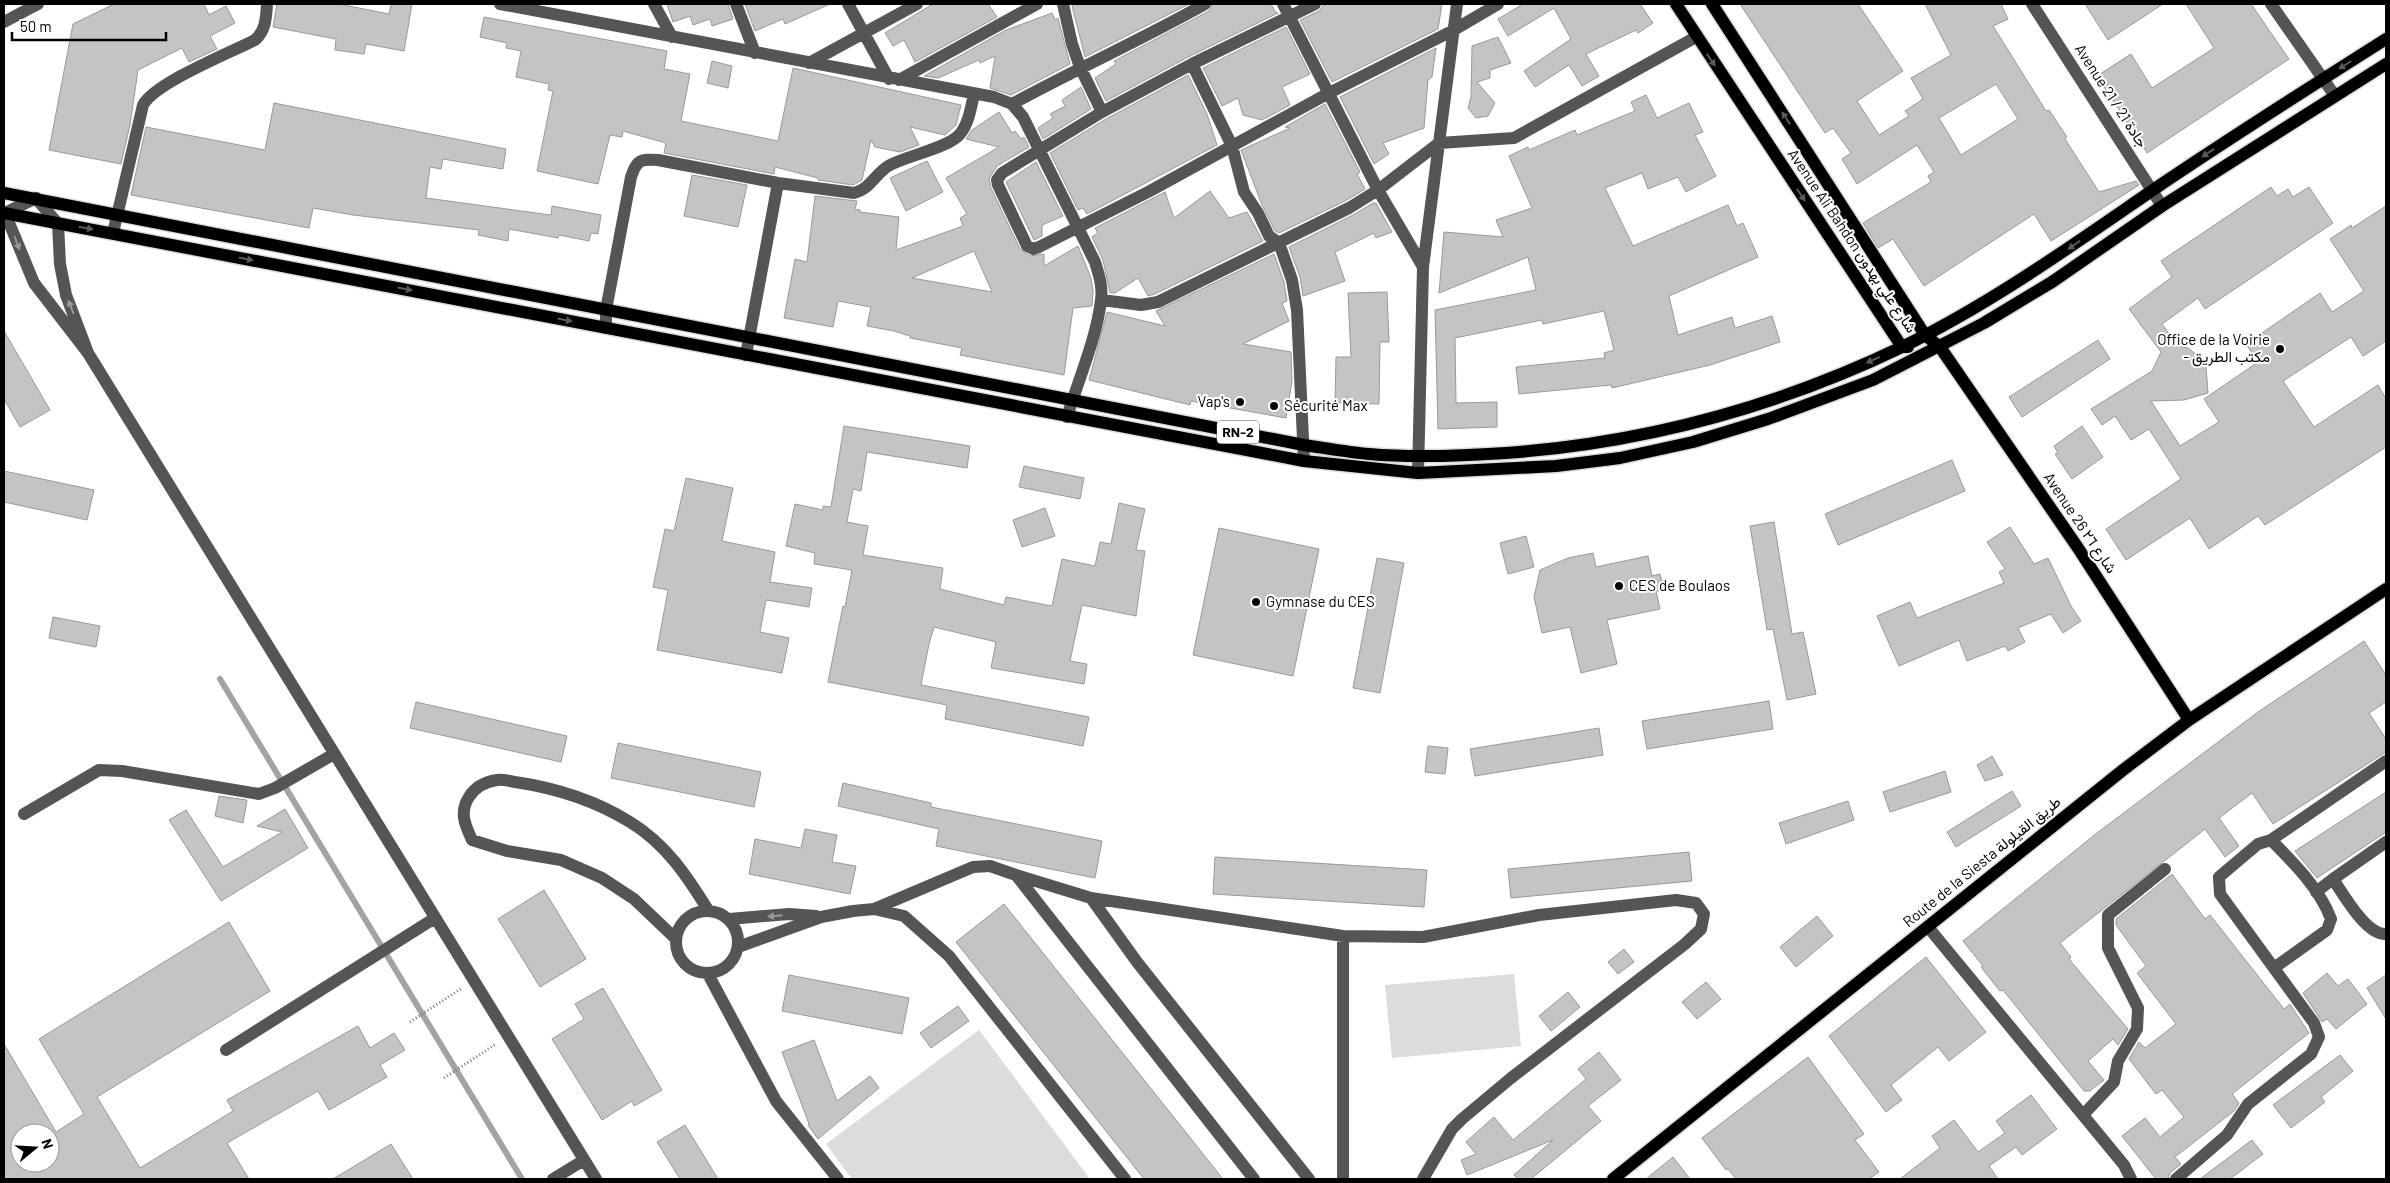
<svg xmlns="http://www.w3.org/2000/svg" width="2390" height="1183" font-family="Barlow,Vazirmatn,sans-serif">
<rect width="100%" height="100%" fill="#fff"/>
<path fill="#dcdcdc" d="M1514,974l7,72 -129,12 -7,-73z
M979,1030l111,149h-238l-26,-35z"/>
<g fill="none" stroke-linecap="round" stroke-linejoin="round">
<path stroke="#a3a3a3" stroke-width="6" d="M220,679l302,500"/>
</g>
<path fill="#c4c4c4" stroke="#999" fill-rule="evenodd" d="M114,4h90l5,11 17,-9 9,17 -25,13 7,13 -28,13 -7,-14 -44,22 -8,55 -9,39 -72,-14 24,-126z
M277,4h62l50,10 2,-10h21l-8,47 -38,-7 -2,10 -29,-4 1,-11 -63,-12z
M667,4h61l5,15 -21,7 -2,-7 -17,6 -3,-9 -17,6z
M745,4h85l-45,20 -2,-5 -28,12z
M933,4h55l9,13 -82,45 -11,-22 -11,6 -8,-13z
M1074,4h115l-104,53 -13,-51z
M1213,4h58l5,9h2l-90,44 -82,44 -11,-23 21,-14 -2,-3 95,-50z
M1324,4h118l-4,25 -106,53 -32,-62 19,-9z
M1523,4h117l13,19 -15,10 -2,-3 -50,24 13,22 -17,10 -13,-21 -34,22 -11,-16 47,-32 -17,-31 -46,28 -10,-17z
M1740,4h118l45,67 -46,30 22,34 30,-19 -4,-5 18,-12 -12,-21 40,-23 -26,-51h76l7,15 -15,7 53,85 3,-1 18,27 -2,2 34,53 37,-11 3,4 -88,56 -17,-27 -110,72 -31,-47 -15,9 -15,-25 68,-41 -3,-6 6,-4 -17,-27 -60,39 -15,-25 9,-6 -18,-25 -8,5zM1996,84l22,35 -57,36 -22,-37z
M2085,4h78l-55,36z
M2186,4h65l38,55 -142,94 -50,-77 34,-22 21,34 62,-40z
M1052,13l3,7 3,-2 12,46 -59,31 -21,-7 5,-32 -15,7 -1,-3 -41,18 -14,-2 82,-46z
M484,17l183,34 -3,18 26,5 -9,47 97,20 15,-73 168,37 -5,20 -11,10 -35,-8 9,18 -19,7 -25,-5 -4,-7 -9,40 -9,5 -35,-5v-2l-43,-11 -1,7 -110,-21 2,-10 -43,-12 -1,6 -12,-2 -12,49 -61,-13 16,-80 -5,-1 1,-6 -33,-7 5,-26 -15,-3 1,-5 -27,-6z
M1286,27l24,47 -28,13 8,18 -28,15 -19,-5 -5,-17 -16,8 -19,-38z
M1498,37l13,26 -21,7v8l-13,4 18,21 -7,13 -12,2 -8,-10 3,-11 1,-51z
M1436,48l-4,29 -4,3 -4,48 -41,15 6,11 -15,10 -34,-67z
M712,61l20,5 -4,22 -21,-5z
M1188,75l19,39 10,31 -130,69 -4,-6 -5,2 -28,-57 56,-34z
M1081,87l10,22 -48,30 -5,-11 15,-10 -3,-4 15,-8 -3,-6z
M1646,95l11,23 32,-15 14,29 -8,3 21,41 -30,16 -8,-15 -30,12 -6,-16 -37,15 28,58 95,-41 9,21 6,-3 15,34 -89,39 9,39 54,-18 3,11 37,-12 8,26 -70,23 -98,23 -1,-3 -92,9 -3,-27 89,-9 -1,-5 10,-3 -10,-39 -61,13 -1,-4 -87,18 1,65 41,-1v25l-59,2 -3,-119 101,-20 -8,-33 -89,36 5,-61 59,5 -7,-17 36,-12 -23,-52 19,-9 1,3 46,-20 2,5 58,-24 -4,-9z
M274,103l232,46 -3,20 -60,-10 -2,10 -11,-2 -4,31 125,17 1,-9 49,9 -3,19 -7,-1 -2,8 -30,-6 -1,3 -49,-9 -1,12 -30,-6 1,-5 -126,-15 -40,-7 -4,20 -178,-33 15,-68 119,23z
M1325,104l35,68 -3,2 8,15 -20,12 -66,32 -4,-2 -13,-26 -21,-55 49,-22 -5,-1z
M999,112l13,21 3,-2 6,8 3,-2 5,10 -32,19 -8,13 2,9 29,61 10,7 14,-2v12l34,-20 13,32 2,13 -1,15 -19,2 -9,67 -104,-20 2,-7 -52,-10v-2l-16,-5 -27,-5 4,-19 -33,-6 -5,26 -49,-9 11,-59 12,3 8,-66 42,5 -2,8 5,1v2l39,5 -3,33 67,-24 -3,-8 7,-4 -21,-36 53,-31 -33,-8 6,-9zM974,251l18,41 -80,-14z
M927,161l16,31 -37,19 -16,-33z
M1036,162l27,54 -21,9v11l-8,4 -28,-58z
M692,175l55,10 -9,42 -54,-11z
M2271,187l6,9 11,-7 5,8 16,-10 24,36 -128,86 -7,-11 -36,26 16,22 10,2 14,11 4,8 2,26 -24,7 -33,1 29,45 39,-24 -15,-23 54,-37 -12,-18 74,-51 12,19 32,-21 -34,-52 21,-14 1,3 34,-22v135l-23,15 -12,-19 -68,44 31,46 64,-42 8,14v48l-121,78 -7,-9 -49,33 -19,-31 -64,42 -20,-31 75,-50 -32,-50 -18,11 -16,-24 -13,9 -11,-16 61,-38 9,-19 -32,-43 43,-32 -11,-16z
M1210,191l19,27 18,-6 16,29 -108,53 -7,2 -10,-18 -23,15h-5l-7,-33 -11,-23 6,-4 -3,-5 70,-36 9,26z
M1373,203h3l16,29 -16,6 -2,-5 -39,19 10,29 -42,15 -3,-19 -11,-30 64,-32z
M1274,254l10,28 3,19 -5,2 7,18 -46,23 48,8 1,29 -6,37 -95,-17 -1,4 -101,-25 18,-68 58,14 -9,-15z
M1387,292l2,50h-9l-1,62 -44,-1 1,-46h15l-3,-64z
M4,331l46,79 -30,17 -16,-28z
M2098,340l12,19 -88,58 -13,-20z
M844,426l126,20 -3,22 -100,-16 -6,39 -8,-2 -6,33 21,4 -5,29 80,13 -3,21 64,16 2,-8 46,9 10,-47 33,7 5,-24 11,2 8,-41 26,6 -9,41 9,1 -9,65 -54,-11 -12,56 17,3 -3,20 -93,-16 5,-26 -62,-15 -5,17 -8,41 168,32 -6,29 -138,-27 2,-14 -119,-23 15,-76 2,1 7,-37 -38,-6 1,-11 -29,-7 9,-42 28,6v-4l8,1z
M2082,426l21,31 -31,22 -17,-25 3,-1 -4,-7z
M1952,460l13,31 -127,54 -13,-31z
M1024,466l60,12 -4,21 -61,-12z
M4,471l90,19 -7,30 -83,-18z
M686,478l47,10 -11,53 53,11 -5,30 42,6 -3,19 -43,-7 -6,32 29,6 -7,35 -125,-23 11,-60 -15,-3 12,-58 9,2z
M1045,508l10,28 -33,11 -9,-27z
M1774,522l18,112 11,-2 13,62 -29,6 -14,-71 -6,1 -17,-104z
M2010,527l24,37 14,-6 23,48 10,15 -18,12 -12,-19 -33,14 7,14 -17,9 -3,-5 -38,15 -8,-21 -60,26 -22,-50 33,-14 7,16 87,-35 -5,-11 6,-3 -18,-27z
M1219,528l100,21 -26,127 -100,-21z
M1526,536l8,31 -26,7 -8,-31z
M1593,553l3,14 52,-11 4,20 8,-2 4,16 -8,1 4,18 -53,11 10,44 -36,9 -11,-46 -28,6 -8,-36 6,-27 28,-12z
M1377,558l27,5 -24,130 -27,-5z
M53,617l47,9 -4,21 -47,-9z
M2364,641l22,34v27l-17,11 17,26v13l-113,72 -21,-31 -33,25 20,28 -14,11 -20,-28 -145,114 11,14 -2,2 59,70 -10,16 -5,-6 -25,22 16,19 -14,11h-6l-81,-101 -3,1 -19,-24 2,-1 -20,-25 134,-108 161,-121z
M1769,701l4,28 -126,20 -5,-28z
M416,702l151,34 -6,26 -151,-34z
M1599,728l4,27 -128,21 -5,-27z
M618,743l143,29 -7,35 -143,-29z
M1428,746l20,2 -3,26 -20,-2z
M1992,756l11,19 -18,6 -8,-16z
M1945,771l6,21 -61,20 -7,-20z
M843,783l88,20v4l171,34 -7,37 -159,-32 3,-17 -101,-23z
M2012,791l9,15 -65,41 -9,-15z
M2386,792v40l-69,46 -22,-27z
M219,796l28,4 -4,23 -28,-7z
M1848,801l6,19 -68,24 -7,-21z
M285,809l23,39 -87,53 -52,-81 17,-10 37,57 59,-35 -25,-6z
M805,829l32,6 -5,27 24,4 -6,28 -101,-20 6,-35 46,9z
M1689,852l3,29 -181,17 -3,-29z
M1215,857l212,13 -3,37 -211,-13z
M2172,874l33,45 5,-4 74,94 6,-5 19,29 -77,61 7,9 -5,8 -59,46 6,7 -11,9 -2,6h-12l-34,-43 23,-18 15,19 24,-20 -22,-27 -6,4 -27,-35 10,-17 6,6 31,-24 -39,-51 9,-7 -30,-41v-6z
M544,890l42,69 -46,28 -42,-68z
M1004,904l219,275h-79l-188,-237z
M1817,916l16,20 -37,31 -16,-20z
M229,922l41,69 -173,106 43,71 93,-57 -6,-11 131,-74 12,22 24,-15 11,17 -25,15 7,12 -58,33 -11,-19 -91,52 22,36h-245v-135l52,88 28,-18 -45,-75zM20,1133h30v30h-30z
M1624,949l10,13 -16,12 -10,-12z
M1926,957l60,75 -37,29 -11,-14 -47,38 11,15 -16,12 -57,-76z
M2327,973l11,13 10,-7 19,25 -31,25 -9,-10 -5,3 -19,-29z
M789,975l120,23 -7,36 -120,-23z
M2386,975v44l-19,-31z
M1706,982l15,17 -24,20 -15,-17z
M603,988l59,102 -28,16 -2,-5 -30,19 -50,-81 32,-20 -9,-15z
M1568,992l12,15 -29,24 -12,-15z
M958,1006l11,15 -38,27 -11,-15z
M814,1040l23,61 33,-25 9,12 -61,51 -10,-14 1,-1 -27,-72z
M1599,1052l22,28 -33,26 13,15 -70,58h-13l-4,-4 39,-35 -86,35 -6,-15 15,-6 -10,-12 28,-25 19,23 73,-61 -8,-10z
M2340,1055l13,16 -32,26 4,5 -34,26 -18,-23z
M1808,1057l56,77 -9,6 24,32 -10,7h-133l-8,-10 -2,1 -24,-32z
M2031,1095l26,34 -35,26 -6,-8 -27,19 9,13h-98l40,-31 -8,-12 22,-16 24,32 27,-19 -9,-12z
M685,1125l33,54h-38l-23,-37z
M2252,1140l11,14 -33,25h-30z
M391,1144l22,35h-80z
M1673,1157l17,22h-44z"/>
<g fill="none" stroke-linecap="round" stroke-linejoin="round">
<g stroke="#dbdbdb" stroke-width="15">
<path id="major" d="M1676,4l226,343h6
M1712,4l213,331 15,12 138,201 111,172
M4,193l1300,252c21,3 43,7 65,9 45,4 92,2 137,-1 138,-10 271,-46 396,-106 88,-43 168,-100 248,-155 78,-53 157,-103 236,-153
M4,213l1300,248 114,12 138,-7 64,-8 73,-16 75,-23 105,-39 111,-57 68,-41 110,-76 224,-142
M1613,1179l510,-409 66,-50 197,-131"/>
</g>
<path stroke="#777" stroke-width="3" stroke-dasharray="1 2.5" stroke-linecap="butt" d="M410,1022l52,-34
M444,1078l52,-34"/>
<path stroke="#555" stroke-width="12" d="M500,4l494,93 18,7 11,13 72,145c4,13 8,25 6,38 -4,37 -23,81 -34,117
M654,4l18,33
M736,4l19,49
M848,4l41,75
M1063,4l9,40 8,23 22,45
M1283,4l95,186 45,77
M1315,4l-123,60 -90,48 -100,61 -5,7 1,5 29,61 6,3 6,-2 109,-55 181,-99 123,-62 46,-27
M2032,4l130,202
M2271,4l64,92
M4,22l34,-18
M809,63l108,-59
M1192,64l40,82 12,46 14,21 11,23 10,7 13,37 5,30 7,151
M899,80l138,-76
M1012,104c64,-35 129,-64 193,-100
M113,233l30,-128c12,-22 86,-52 112,-65 11,-10 11,-22 12,-36
M1102,300l39,5 17,-3 191,-94 29,-18 61,-47 75,-5 182,-101
M606,328v-18l25,-133c6,-18 10,-18 27,-17l120,23 76,10c17,-4 21,-20 36,-28 17,-9 60,-18 70,-31 9,-11 11,-27 14,-40
M88,353l-22,-58 -6,-31 -2,-40 -22,-26 -31,15 29,70 54,70 508,826
M746,355l32,-172
M1418,473l5,-206 34,-263
M24,814l75,-44 23,1 137,23 16,-6 59,-34
M2271,840l115,-79
M1016,875l75,23 46,64 172,217
M2333,879l53,-37
M2316,892l17,-13c11,16 33,56 53,55
M1091,898l252,38 80,1 116,-22 137,-15 20,3 8,11 -3,15 -16,15 -174,134 -49,41 -10,10 -29,50
M874,909l99,-42 17,-1 26,9 238,304
M676 942a31 31 0 1 1 62 0a31 31 0 1 1-62 0Z
M729,919l60,-5 27,2
M1928,927l196,238 7,14
M1343,936v243
M676,939l-42,-40 -32,-21 -41,-18 -54,-9 -35,-11c-7,-15 -13,-28 -3,-43 6,-10 15,-15 28,-17 5,-1 13,1 18,2 41,6 81,19 115,40 36,22 57,54 78,88
M738,947l83,-30 32,-6 21,-2 30,7 45,40 176,223
M708,974l68,127 62,78
M226,1050l209,-132
M2083,1115l31,-33 4,-21 19,-32 1,-21 -30,-60v-33l57,-46
M553,1179l31,-19
M2176,1179l51,-44 21,-31 63,-50 8,-17 -5,-14 -94,-129 -1,-17 39,-33 13,-4c22,22 49,49 60,79l-4,11 -53,38"/>
<use href="#major" stroke="#000" stroke-width="12"/>
</g>
<defs><path id="oneway-solid" d="M-6-.8H1V-3.2L6.5 0L1 3.2V.8H-6Z" transform="scale(1.25)"/></defs>
<g fill="#595959">
<use href="#oneway-solid" transform="translate(1711 60) rotate(56)"/>
<use href="#oneway-solid" transform="translate(2345 65) rotate(148)"/>
<use href="#oneway-solid" transform="translate(1786 118) rotate(-123)"/>
<use href="#oneway-solid" transform="translate(2208 153) rotate(147)"/>
<use href="#oneway-solid" transform="translate(1801 195) rotate(56)"/>
<use href="#oneway-solid" transform="translate(86 228) rotate(10)"/>
<use href="#oneway-solid" transform="translate(2074 245) rotate(145)"/>
<use href="#oneway-solid" transform="translate(246 259) rotate(11)"/>
<use href="#oneway-solid" transform="translate(405 289) rotate(11)"/>
<use href="#oneway-solid" transform="translate(565 320) rotate(11)"/>
<use href="#oneway-solid" transform="translate(1873 360) rotate(156)"/>
</g>
<g fill="#999">
<use href="#oneway-solid" transform="translate(17 243) rotate(69)"/>
<use href="#oneway-solid" transform="translate(71 307) rotate(-111)"/>
<use href="#oneway-solid" transform="translate(775 916) rotate(175)"/>
</g>
<g fill="#000" stroke="#fff" stroke-width="2">
<circle cx="2280" cy="349" r="5"/>
<circle cx="1240" cy="402" r="5"/>
<circle cx="1274" cy="406" r="5"/>
<circle cx="1619" cy="586" r="5"/>
<circle cx="1256" cy="602" r="5"/>
</g>
<g text-anchor="middle" stroke-width="4" stroke-linejoin="round" paint-order="stroke">
<rect fill="#fff" stroke="#4c4c4c" stroke-width="1" x="1217" y="420.5" width="42" height="23" rx="4"/>
<g font-size="14" font-weight="bold" fill="#000">
<text x="1238" y="437">RN-2</text>
</g>
<g font-size="15" fill="#000" stroke="#fff">
<text transform="translate(2111 96) rotate(57)" y="5">Avenue 21 / جادة 21</text>
<text transform="translate(1852 241) rotate(56)" y="5">Avenue Ali Bahdon شارع علي بهدون</text>
<text transform="translate(2080 523) rotate(56)" y="5">Avenue 26 شارع ٢٦</text>
<text transform="translate(1982 862) rotate(-39)" y="5">Route de la Siesta طريق القيلولة</text>
</g>
<g font-size="15" fill="#000" stroke="#fff" text-anchor="start">
<text x="2270" y="345" text-anchor="end">Office de la Voirie<tspan x="2270" dy="17">- مكتب الطريق</tspan></text>
<text x="1230" y="407" text-anchor="end">Vap's</text>
<text x="1284" y="411">Sécurité Max</text>
<text x="1629" y="591">CES de Boulaos</text>
<text x="1266" y="607">Gymnase du CES</text>
</g>
</g>
<rect width="2390" height="1183" fill="none" stroke="#000000" stroke-width="10"/>
<g transform="translate(35 1148) rotate(72)"><circle r="24" fill="#ffffff" stroke="#999999"/>
<path d="M0-4L9 19L0 12L-9 19Z" fill="#000000"/>
<text y="-8" font-size="14" font-weight="bold" text-anchor="middle" fill="#000000">N</text>
</g>
<path d="M12 32v8h154v-8" fill="none" stroke="#000000" stroke-width="2.5"/>
<text x="20" y="32" font-size="15" fill="#000000" stroke="#ffffff" stroke-width="4" paint-order="stroke">50 m</text>
</svg>
